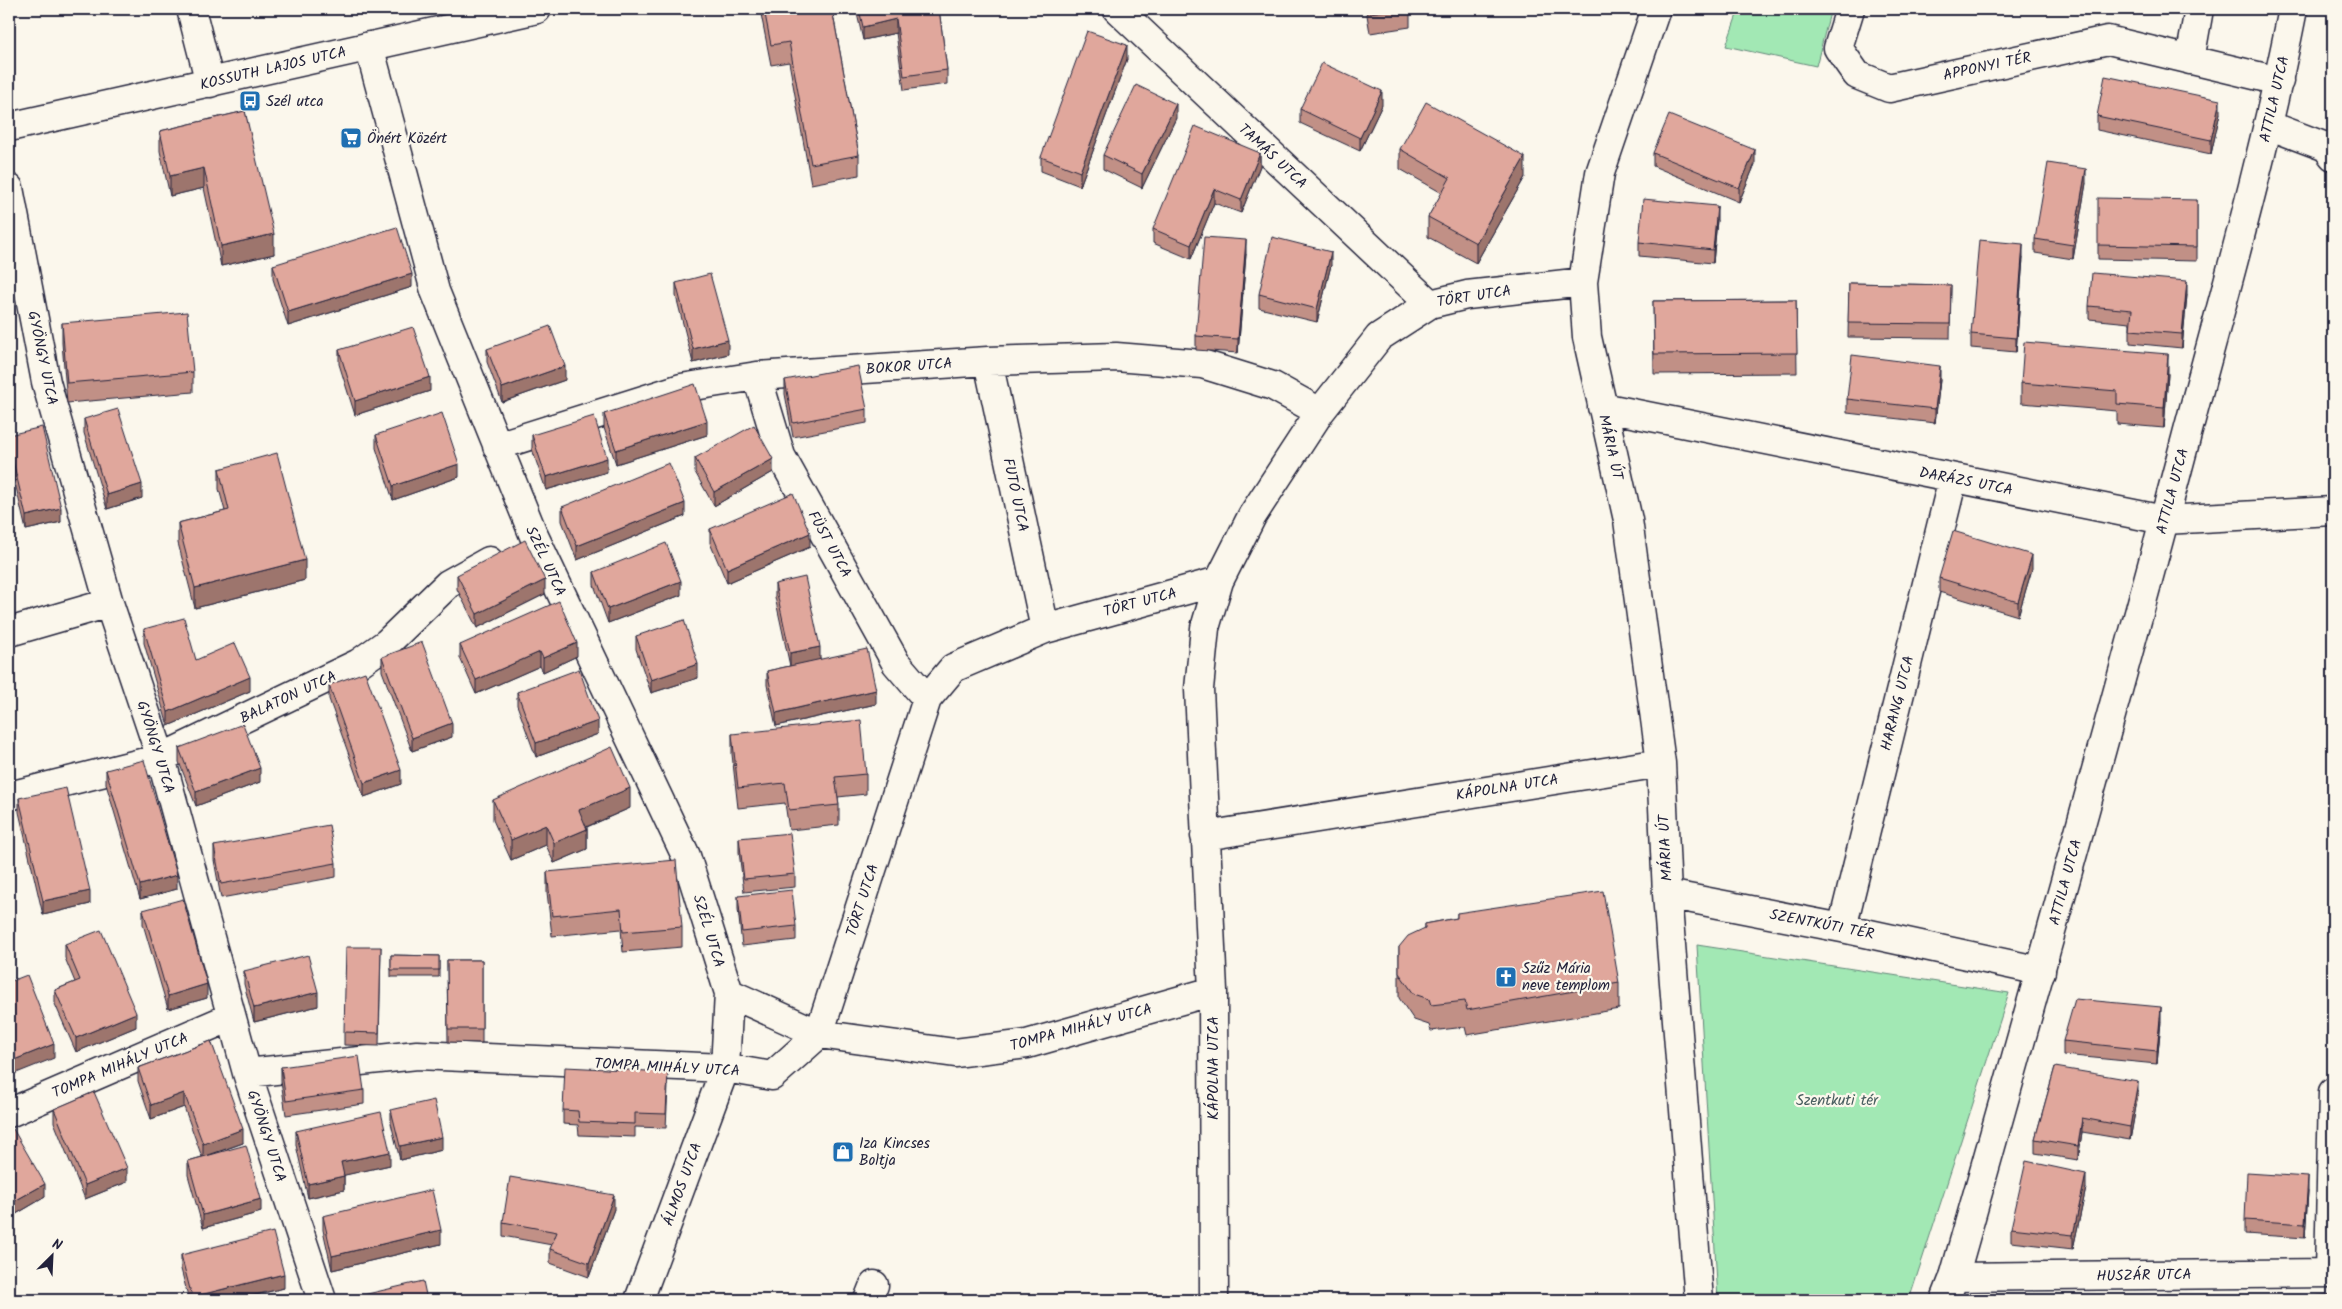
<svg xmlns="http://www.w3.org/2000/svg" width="2342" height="1309" font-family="Kalam,sans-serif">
<rect width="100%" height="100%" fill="#fbf7ec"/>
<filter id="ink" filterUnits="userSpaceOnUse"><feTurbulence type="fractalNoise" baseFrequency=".02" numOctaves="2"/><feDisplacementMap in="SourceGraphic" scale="10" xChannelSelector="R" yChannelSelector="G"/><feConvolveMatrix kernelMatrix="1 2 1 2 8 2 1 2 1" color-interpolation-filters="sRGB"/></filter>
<g filter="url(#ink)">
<path fill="#a2e8b4" stroke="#628578" d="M1739,9h92l-15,57 -90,-20z
M1697,945l312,48 -100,307h-191z"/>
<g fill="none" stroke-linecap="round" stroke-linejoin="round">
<g stroke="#22223b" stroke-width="31">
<path id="street" d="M191,9l19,74
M1117,9l313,295
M1656,9l-56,164 -17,109 4,55 41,183 33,243 6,131 32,406
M1850,9l-12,39 19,27 32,13 219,-48 171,41
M369,46l66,245 99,245 152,320 43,137 -4,75 -86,232
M2190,60l9,-51
M2268,125l58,22 7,9
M9,188l37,194 63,221 52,155 86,315 75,227
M988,361l57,268
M757,376l24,80 115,207 31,36
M1602,407l562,113 169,-9
M497,446l184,-58 76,-12 231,-15 128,-4 86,7 71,22 47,26
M9,632l100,-29
M9,796l152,-38 198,-95 28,-20 61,-59 41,-23
M1205,836l456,-73
M1667,894l175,34 199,43
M1842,928l111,-450
M729,993l90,41 108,-335 26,-31 92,-39 174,-48 33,-65 68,-104 59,-75 51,-33 37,-9 116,-13
M247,1073l170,-18 308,13 47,8 47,-42 136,19 72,-9 186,-53
M9,1113l222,-96
M2329,1273l4,-181
M1954,1277l379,-4
M868,1300l6,-15
M1214,1300l-1,-309 -14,-302 6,-61 14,-47"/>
</g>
<g stroke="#22223b" stroke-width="31">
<path id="secondary" d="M9,127l528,-118
M1945,1300l9,-23c79,-279 158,-559 232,-839 38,-143 79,-285 107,-429"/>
</g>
<use href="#street" stroke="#fbf7ec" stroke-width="28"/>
<use href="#secondary" stroke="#fbf7ec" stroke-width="28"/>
</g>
<path fill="#c19086" stroke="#22223b" d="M761,9h71l27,146v20l-48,9 -22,-122 -18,3 -10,-51z
M856,9h83l8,61v14l-43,6 -8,-57 -33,7z
M1366,9h44v18l-40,6z
M1127,59l-47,127 -39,-15v-14z
M1382,105l-22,46 -60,-28v-14z
M245,111l29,143 -53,12 -17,-78 -34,8 -10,-45v-20z
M2220,113l-9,41 -114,-24v-14z
M1176,118l-34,70 -39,-19v-14z
M1400,149l125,28 -49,86 -48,-26v-20l14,-24 -42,-24z
M1260,153v13l-19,47 -27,-10 -23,56 -38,-16v-14z
M1653,153l102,11 -16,38 -86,-36z
M2086,183l-13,76 -38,-6v-14z
M2197,200v61l-99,-2v-14z
M1717,220l-4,43 -74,-7v-14z
M1246,254l-8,99 -42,-3v-14z
M2023,258l-7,94 -45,-4v-14z
M273,265l139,22 -124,39 -15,-47z
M1331,265l-14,57 -58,-14v-14z
M676,283l52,71 -35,9 -17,-67z
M1849,283l102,2 -1,53 -102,-1z
M2187,295l-5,53 -52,-5v-20l-41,-4v-13z
M1796,300l1,73 -143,1 -1,-73z
M62,323l131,49v20l-126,11 -5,-60z
M487,349l78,31 -63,22 -15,-40z
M339,350l91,41 -75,24 -16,-51z
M2168,374l-4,54 -47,-4v-13l-96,-8v-20z
M785,380l82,29v14l-74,14 -8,-43z
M1940,380l-5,43 -88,-10v-14z
M604,414l103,21 -91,29 -12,-36z
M84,419l58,79 -35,11 -23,-76z
M9,435l52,87 -35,8 -17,-73z
M376,435l83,42 -66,23 -17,-52z
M532,435l75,37 -61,18 -14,-41z
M695,458l78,14 -59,34 -19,-34z
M219,469l86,111 -110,28 -17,-65v-20l47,-12 -6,-22z
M562,507l123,9 -108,44 -15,-39z
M710,529l100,18 -83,36 -17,-40z
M2032,569l-14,47 -79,-24v-14z
M594,572l87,23 -73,28 -14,-38z
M457,575l88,19 -68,34 -20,-39z
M775,584l45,75 56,45 -100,22 -9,-41v-14l23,-5 -15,-69z
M144,629l52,31 54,31 -82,35 -24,-83z
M636,636l62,42 -47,15 -15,-44z
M460,645l117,11 -34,16 -3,-6 -64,28 -16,-36z
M382,657l70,80 -40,14 -30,-80z
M329,685l72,99 -37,13 -35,-98z
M517,692l81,42 -62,23 -19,-52z
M732,734l134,40v20l-28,3 1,8v20l-50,5 -4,-27 -47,5 -6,-54z
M179,748l81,34 -64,24 -17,-44z
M106,770l71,119 -37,10 -34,-115z
M19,798l71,106 -47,11 -24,-103z
M493,800l137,8 -43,19v22l-33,14 -8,-18 -35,15 -18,-40z
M739,838l56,36v13l-51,5 -5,-40z
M214,846l122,17v14l-115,21 -7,-38z
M547,872l135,55v20l-59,5 -2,-23 -69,7 -5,-44z
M738,896l58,30v14l-54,6 -4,-37z
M143,910l64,88 -39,11 -25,-85z
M1457,913l162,70v26l-152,26 -2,-8 -34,4 -2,-6 -15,-5 -15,-22v-51l26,-18v-5l32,-6z
M65,944l71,83 -60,25 -21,-48v-14l20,-8 -10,-24z
M381,947l-2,99 -35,-1v-13z
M391,955l48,1v21h-48z
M447,960h35v83l-34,-1z
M244,971l74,35 -64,16 -10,-38z
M2161,1021l-4,43 -94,-9v-14z
M211,1041l32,102 -31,11 49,58 -58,16 -15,-53v-14l14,-4 -18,-50 -33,12 -13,-38v-13z
M281,1067l83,23v14l-78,11 -5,-34z
M2055,1067l83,28 -8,45 -48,-8 -4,28 -43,-7v-14z
M668,1086l-2,42 -31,-1v10l-56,-2 -1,-10 -15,-1v-14z
M54,1109l73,73 -42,17 -31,-77z
M391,1110l51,40 -42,10 -9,-37z
M296,1131l94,34 -46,10v15l-36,8 -12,-53z
M9,1132l36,65 -34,20 -2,-3z
M2086,1188l-13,61 -62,-7v-14z
M2308,1191l-3,47 -60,-4v-14z
M614,1209l-25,68 -39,-14v-14l2,-4 -49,-9v-14z
M323,1216l118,28 -109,26 -9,-40z
M181,1255l103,33 -49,12h-46l-8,-31z"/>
<path fill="#9d756d" stroke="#22223b" d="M896,19v14l-33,7v-13z
M1127,45v14l-47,127v-14z
M1382,91v14l-22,46v-13z
M2220,100v13l-9,41v-14z
M1176,104v14l-34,70v-14z
M1755,150v14l-16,38v-14z
M1260,153v13l-19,47v-13z
M1525,157v20l-49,86v-20z
M204,168v20l-34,8v-20z
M2086,169v14l-13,76v-14z
M1214,189v14l-23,56v-14z
M1717,206v14l-4,43v-13z
M274,234v20l-53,12v-20z
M1246,240v14l-8,99v-14z
M2023,244v14l-7,94v-14z
M1331,252v13l-14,57v-13z
M412,274v13l-124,39v-14z
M2187,281v14l-5,53v-14z
M728,340v14l-35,9v-14z
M2168,354v20l-4,54v-20z
M565,366v14l-63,22v-14z
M1940,366v14l-5,43v-14z
M430,377v14l-75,24v-14z
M707,421v14l-91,29v-14z
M607,458v14l-61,18v-13z
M773,459v13l-59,34v-14z
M459,464v13l-66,23v-14z
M142,484v14l-35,11v-14z
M685,503v13l-108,44v-14z
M61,508v14l-35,8v-14z
M810,533v14l-83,36v-14z
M2032,555v14l-14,47v-14z
M305,560v20l-110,28v-20z
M545,580v14l-68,34v-14z
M681,581v14l-73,28v-14z
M13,595v13l-4,1v-13z
M577,643v13l-34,16v-14z
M820,647v13l-30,7v-14z
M540,652v14l-64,28v-14z
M698,664v14l-47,15v-13z
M250,677v14l-82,35v-14z
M876,690v14l-100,22v-13z
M598,721v13l-62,23v-14z
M452,723v14l-40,14v-13z
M260,768v14l-64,24v-14z
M401,770v14l-37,13v-14z
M630,788v20l-51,22v-20z
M546,825v20l-35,15v-20z
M587,829v20l-33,14v-20z
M177,875v14l-37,10v-14z
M90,891v13l-47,11v-14z
M207,984v14l-39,11v-13z
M318,992v14l-64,16v-14z
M2161,1007v14l-4,43v-13z
M136,1013v14l-60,25v-14z
M54,1044v14l-45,18v-14z
M2138,1081v14l-8,45v-13z
M184,1093v14l-33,12v-14z
M2082,1118v14l-4,28v-14z
M243,1129v14l-40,14v-13z
M442,1137v13l-42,10v-14z
M390,1152v13l-49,11v-14z
M127,1168v14l-42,17v-14z
M2086,1174v14l-13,61v-14z
M344,1176v14l-36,8v-14z
M2308,1177v14l-3,47v-14z
M45,1184v13l-34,20v-14z
M614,1195v14l-25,68v-14z
M261,1199v13l-58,16v-13z
M441,1230v14l-109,26v-14z
M284,1274v14l-49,12h-43v-3z"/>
<path fill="#e0a79c" stroke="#22223b" d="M764,9h68l27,146 -48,9 -22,-122 -18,3z
M859,9h80l8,61 -43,6 -8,-57 -33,8z
M1369,9h30l-29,4z
M1087,31l40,14 -47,127 -39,-15z
M1322,63l60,28 -22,47 -60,-29z
M2105,76l115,24 -9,40 -114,-24z
M1136,85l40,19 -34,70 -39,-19z
M1426,102l99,55 -49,86 -48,-26 22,-39 -50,-29z
M245,111l29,123 -53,12 -17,-78 -34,8 -10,-45z
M1669,115l86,35 -16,38 -86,-35z
M1195,126l65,27 -19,47 -27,-11 -23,56 -38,-16z
M2048,163l38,6 -13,76 -38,-6z
M2098,198l99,2v47l-99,-2z
M1643,199l74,7 -4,44 -74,-8z
M397,227l15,47 -124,38 -15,-47z
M1204,237l42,3 -8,99 -42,-3z
M1272,237l59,15 -14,57 -58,-15z
M1979,240l44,4 -7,94 -45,-4z
M2092,273l95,8 -5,53 -52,-4 2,-20 -43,-4z
M710,274l18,66 -35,9 -17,-66z
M1849,283l102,2 -1,39 -102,-1z
M1796,300l1,53 -143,1 -1,-53z
M187,312l6,60 -126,11 -5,-60z
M550,326l15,40 -63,22 -15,-39z
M413,327l17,50 -75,24 -16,-51z
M2024,342l144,12 -4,54 -47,-4v-13l-96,-8z
M1852,355l88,11 -5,43 -88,-10z
M858,366l9,43 -74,14 -8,-43z
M695,384l12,37 -91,29 -12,-36z
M118,409l24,75 -35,11 -23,-76z
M442,413l17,51 -66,22 -17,-51z
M594,416l13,42 -61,19 -14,-42z
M754,425l19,34 -59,33 -19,-34z
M42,427l19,81 -35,8 -17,-72v-9z
M277,453l28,107 -110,28 -17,-65 51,-13 -10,-41z
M669,463l16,40 -108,43 -15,-39z
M793,493l17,40 -83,36 -17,-40z
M1953,531l79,24 -14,47 -79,-24z
M525,540l20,40 -68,34 -20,-39z
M666,543l15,38 -73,28 -14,-37z
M805,577l15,70 -30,6 -15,-69z
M9,580l4,15 -4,1z
M559,601l18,42 -34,15 -3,-6 -64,28 -16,-35z
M184,618l12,42 39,-17 15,34 -82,35 -24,-83z
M684,620l14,44 -47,16 -15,-44z
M422,642l30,81 -40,15 -30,-81z
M867,649l9,41 -100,23 -9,-42z
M579,669l19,52 -62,22 -19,-51z
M365,672l36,98 -37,13 -35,-98z
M861,720l5,54 -31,3 4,28 -50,5 -4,-27 -47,5 -6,-54z
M243,724l17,44 -64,24 -17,-44z
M612,747l18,41 -51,22 8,19 -33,14 -8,-18 -35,15 -18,-40z
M144,760l33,115 -37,10 -34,-115z
M66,788l24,103 -47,10 -24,-103z
M329,825l7,38 -115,21 -7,-38z
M790,833l5,41 -51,5 -5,-41z
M676,860l6,67 -59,5 -2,-23 -69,7 -5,-44z
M792,890l4,36 -54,6 -4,-36z
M1603,891l16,92 -152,27 -2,-9 -34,4 -2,-6 -15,-5 -15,-21v-26l9,-11 17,-8v-4l32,-6v-5z
M183,899l24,85 -39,12 -25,-86z
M101,930l35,83 -60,25 -21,-48 25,-10 -15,-36z
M346,947h35l-2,86 -35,-1z
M308,955l10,37 -64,16 -10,-37z
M391,955l48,1v14h-48z
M447,960h35v69h-34z
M27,975l27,69 -45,18v-80z
M2075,999l86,8 -4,44 -94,-10z
M211,1041l32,88 -40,15 -19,-51 -33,12 -13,-37z
M359,1056l5,34 -78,11 -5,-34z
M565,1067l103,5 -2,42 -31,-1v11l-56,-2 -1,-11 -15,-1z
M2055,1067l83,14 -8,46 -48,-9 -4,28 -43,-7z
M94,1092l33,76 -42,17 -31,-76z
M434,1100l8,37 -42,9 -9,-36z
M381,1112l9,40 -49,10 3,14 -36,8 -12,-53z
M13,1129l32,55 -34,19 -2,-3v-68z
M246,1145l15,54 -58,16 -15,-54z
M2026,1161l60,13 -13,61 -62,-7z
M2247,1173l61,4 -3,47 -60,-4z
M510,1177l104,18 -25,68 -39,-14 7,-17 -54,-10z
M432,1190l9,40 -109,26 -9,-40z
M273,1232l11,42 -92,23 -11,-42z
M423,1281l4,19h-81v-1z
M2333,1294v6h-16v-4z
M2277,1297v3h-34z"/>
</g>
<defs>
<g id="bus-square" transform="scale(1.125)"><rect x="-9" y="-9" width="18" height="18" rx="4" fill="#1f6fb2" stroke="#fbf7ec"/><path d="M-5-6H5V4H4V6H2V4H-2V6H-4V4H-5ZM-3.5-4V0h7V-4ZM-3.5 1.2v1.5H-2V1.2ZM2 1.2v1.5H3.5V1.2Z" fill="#fff"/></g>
<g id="supermarket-square" transform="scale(1.125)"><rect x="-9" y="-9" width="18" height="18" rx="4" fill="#1f6fb2" stroke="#fbf7ec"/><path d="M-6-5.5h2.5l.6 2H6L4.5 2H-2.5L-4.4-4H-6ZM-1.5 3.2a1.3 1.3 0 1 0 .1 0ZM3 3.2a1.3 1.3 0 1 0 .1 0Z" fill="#fff"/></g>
<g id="church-square" transform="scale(1.125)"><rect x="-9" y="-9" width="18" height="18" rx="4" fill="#1f6fb2" stroke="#fbf7ec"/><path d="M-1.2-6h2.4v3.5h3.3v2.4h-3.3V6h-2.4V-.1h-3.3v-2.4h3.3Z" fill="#fff"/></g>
<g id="shop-square" transform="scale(1.125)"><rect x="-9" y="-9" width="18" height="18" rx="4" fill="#1f6fb2" stroke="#fbf7ec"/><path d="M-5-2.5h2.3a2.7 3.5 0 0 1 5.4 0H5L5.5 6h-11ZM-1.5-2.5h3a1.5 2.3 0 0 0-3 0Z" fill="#fff"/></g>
</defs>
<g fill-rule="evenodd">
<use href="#bus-square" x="250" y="101"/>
<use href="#supermarket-square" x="351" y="138"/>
<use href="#church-square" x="1506" y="977"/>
<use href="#shop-square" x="843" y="1152"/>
</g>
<g text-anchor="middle" stroke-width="4.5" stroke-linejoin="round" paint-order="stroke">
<g font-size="15" fill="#22223b" stroke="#fbf7ec">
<text transform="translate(1987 66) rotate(-12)" y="5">APPONYI TÉR</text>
<text transform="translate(273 68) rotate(-13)" y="5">KOSSUTH LAJOS UTCA</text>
<text transform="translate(2274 99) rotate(-77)" y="5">ATTILA UTCA</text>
<text transform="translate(1273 156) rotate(43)" y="5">TAMÁS UTCA</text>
<text transform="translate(1474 296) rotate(-9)" y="5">TÖRT UTCA</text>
<text transform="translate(43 358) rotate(78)" y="5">GYÖNGY UTCA</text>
<text transform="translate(909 366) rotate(-4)" y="5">BOKOR UTCA</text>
<text transform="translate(1611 447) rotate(77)" y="5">MÁRIA ÚT</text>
<text transform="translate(1966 481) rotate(11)" y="5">DARÁZS UTCA</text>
<text transform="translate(2172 491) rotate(-75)" y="5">ATTILA UTCA</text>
<text transform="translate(1016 495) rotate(78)" y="5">FUTÓ UTCA</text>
<text transform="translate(830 544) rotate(61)" y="5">FÜST UTCA</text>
<text transform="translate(546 561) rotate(65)" y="5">SZÉL UTCA</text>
<text transform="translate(1140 602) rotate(-15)" y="5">TÖRT UTCA</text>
<text transform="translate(288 697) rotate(-25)" y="5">BALATON UTCA</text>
<text transform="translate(1897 703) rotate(-76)" y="5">HARANG UTCA</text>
<text transform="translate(156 747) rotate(73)" y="5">GYÖNGY UTCA</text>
<text transform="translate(1507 787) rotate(-9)" y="5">KÁPOLNA UTCA</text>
<text transform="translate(1665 848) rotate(-93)" y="5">MÁRIA ÚT</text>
<text transform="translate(2065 882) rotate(-75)" y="5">ATTILA UTCA</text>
<text transform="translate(862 900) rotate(-72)" y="5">TÖRT UTCA</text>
<text transform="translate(1822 924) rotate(11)" y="5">SZENTKÚTI TÉR</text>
<text transform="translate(709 931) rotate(73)" y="5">SZÉL UTCA</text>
<text transform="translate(1081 1027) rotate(-15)" y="5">TOMPA MIHÁLY UTCA</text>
<text transform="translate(120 1065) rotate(-23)" y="5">TOMPA MIHÁLY UTCA</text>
<text transform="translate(667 1067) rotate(3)" y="5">TOMPA MIHÁLY UTCA</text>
<text transform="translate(1213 1068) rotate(-90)" y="5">KÁPOLNA UTCA</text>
<text transform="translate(267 1136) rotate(72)" y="5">GYÖNGY UTCA</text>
<text transform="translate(682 1184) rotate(-70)" y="5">ÁLMOS UTCA</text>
<text transform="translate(2144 1275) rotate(-1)" y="5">HUSZÁR UTCA</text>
</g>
<g font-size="15" fill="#22223b" stroke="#fbf7ec" text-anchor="start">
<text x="266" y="106">Szél utca</text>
<text x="367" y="143">Önért Közért</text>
<text x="1522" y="973">Szűz Mária<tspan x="1522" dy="17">neve templom</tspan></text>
<text x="859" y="1148">Iza Kincses<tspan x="859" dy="17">Boltja</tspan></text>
</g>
<g font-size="15" fill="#485d5f" stroke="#fbf7ec">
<text x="1837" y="1105">Szentkuti tér</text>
</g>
</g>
<rect width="2342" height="1309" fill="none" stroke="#fbf7ec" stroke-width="30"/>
<rect x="15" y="15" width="2312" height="1279" fill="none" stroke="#22223b" stroke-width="2" filter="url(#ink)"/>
<g transform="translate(52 1256) rotate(24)" stroke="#fbf7ec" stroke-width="4" paint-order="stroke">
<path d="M0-4L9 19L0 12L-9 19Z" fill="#22223b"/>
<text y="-8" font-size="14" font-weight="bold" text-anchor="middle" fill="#22223b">N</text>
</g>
</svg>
